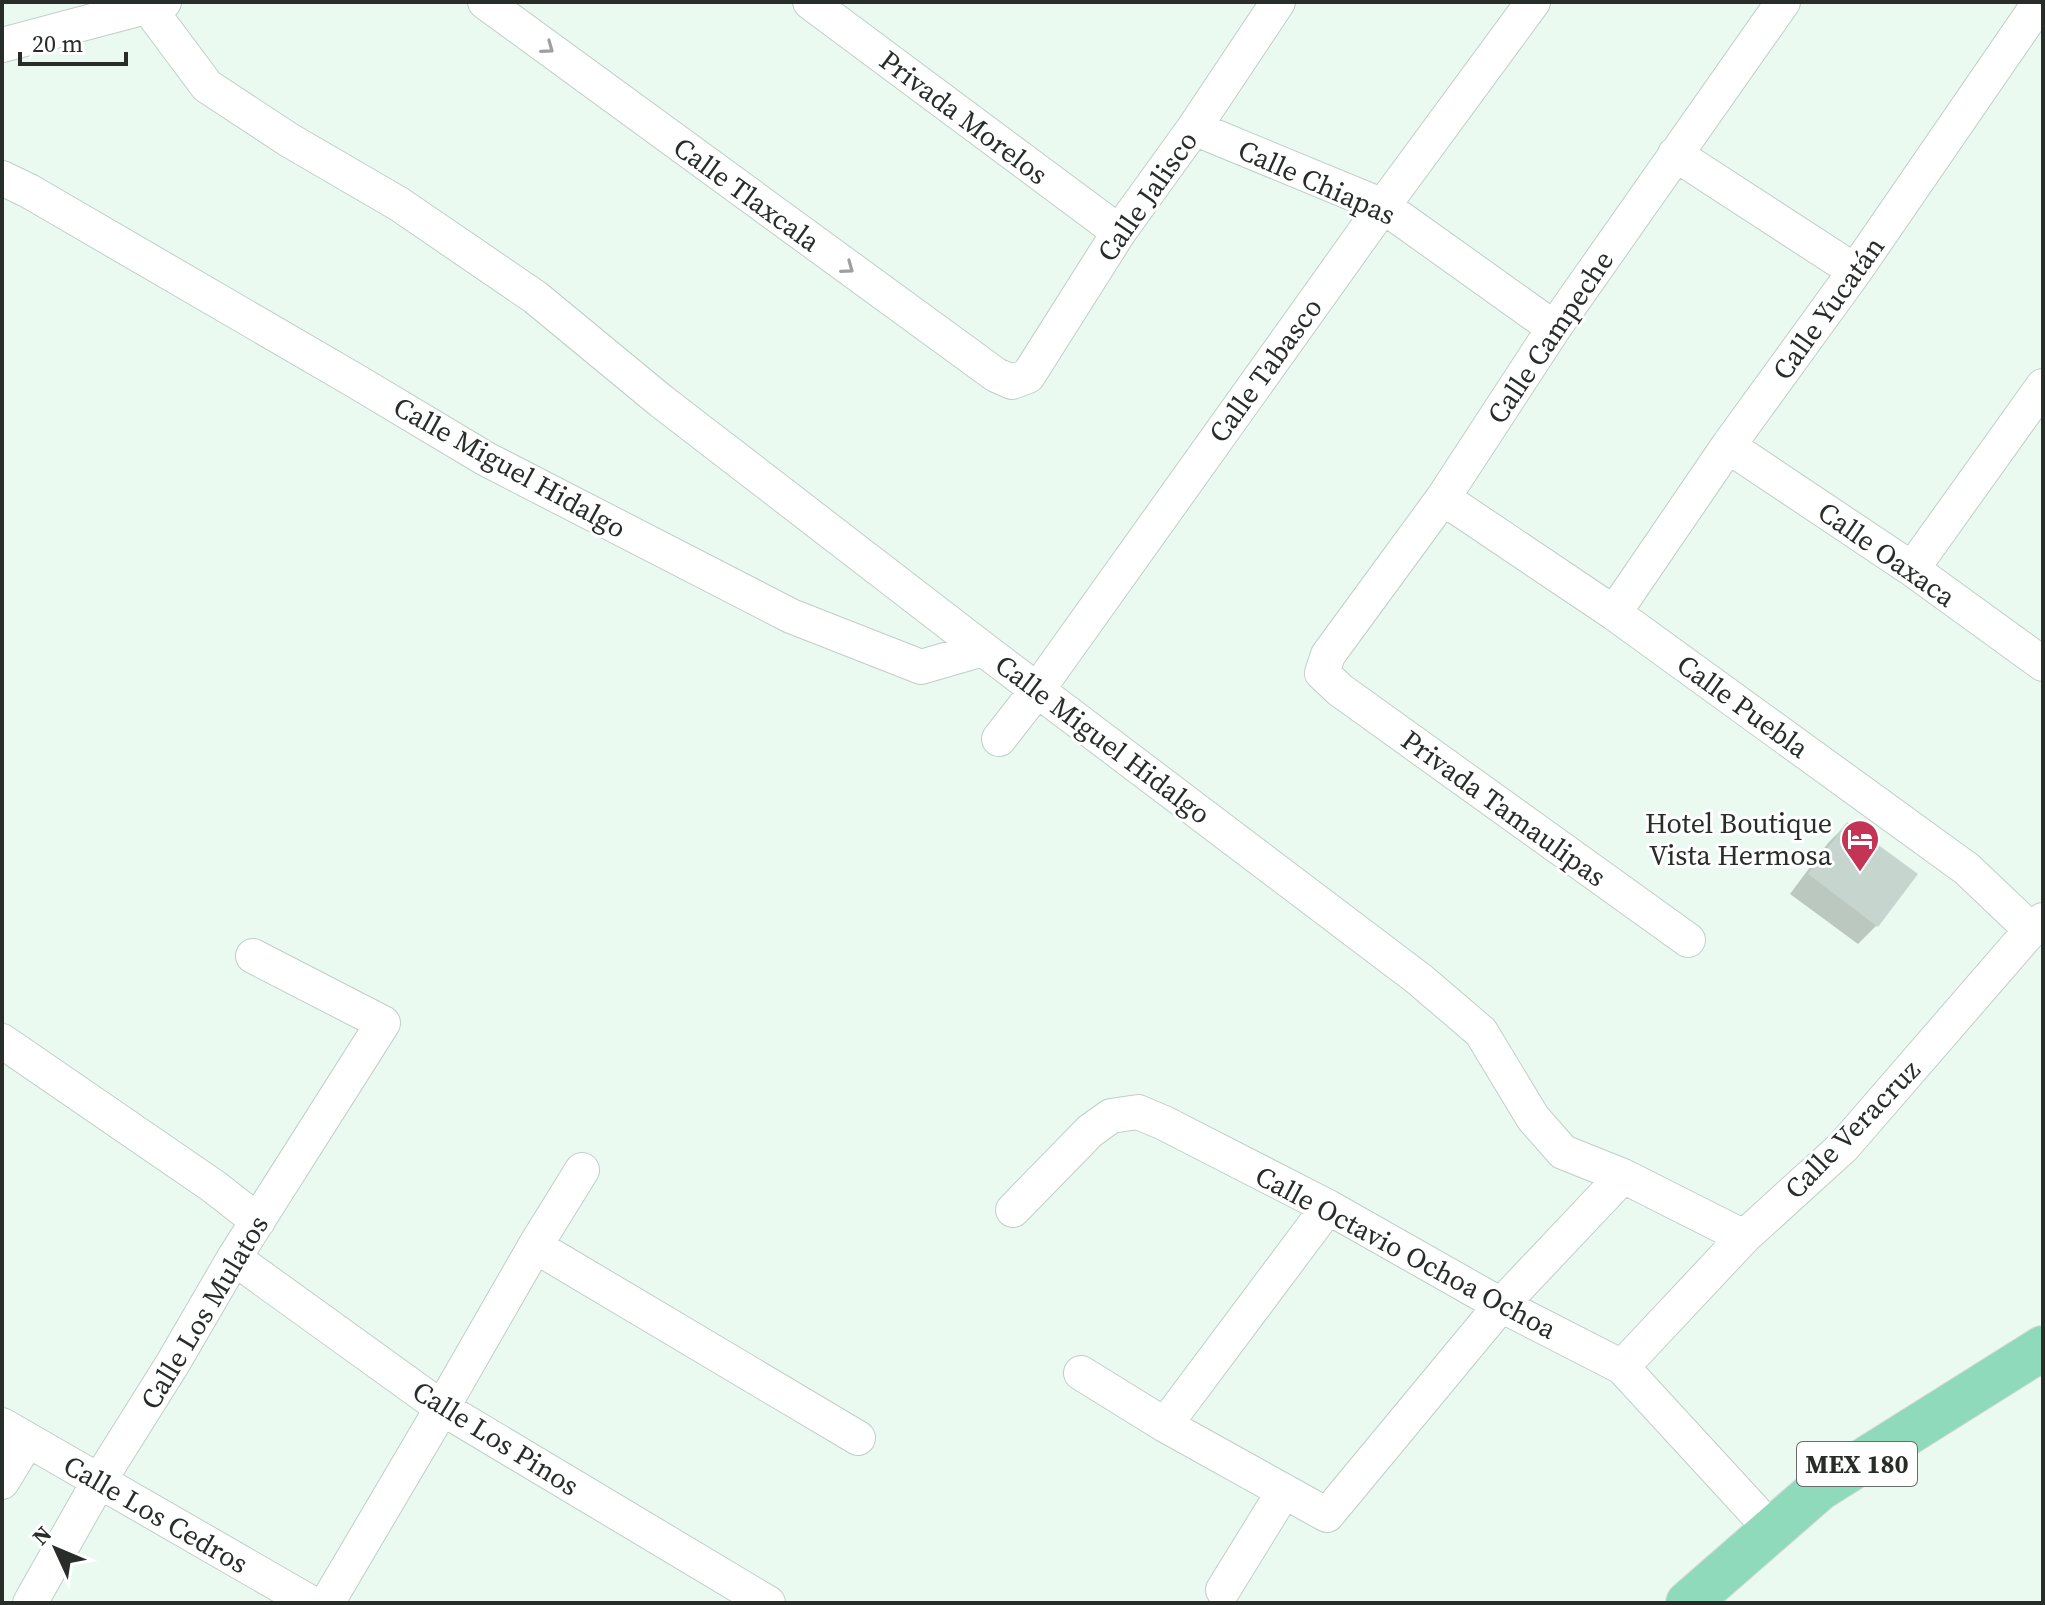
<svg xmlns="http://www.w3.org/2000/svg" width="2045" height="1605" font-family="'Source Serif 4',serif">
<rect width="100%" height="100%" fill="#eafaf1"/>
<path fill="#0003" d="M1847,824l30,101 -19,19 -68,-50 38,-51z"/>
<path fill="#c6d5cd" d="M1847,822l71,52 -40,53 -70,-53z"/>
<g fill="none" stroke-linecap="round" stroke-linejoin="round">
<g stroke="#bfcfc6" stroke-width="36">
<path id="street" d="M485,2l511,373 16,7 16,-6 91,-144 75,-104 84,-126
M810,2l309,230
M148,7l59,79 82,54 110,64 136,93 126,104 322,248
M2,45l162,-43
M1194,128l189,78 171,122
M1675,154l180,117
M2,178l27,13 325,189 132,79 305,157 130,51 62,-18 436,330 62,53 52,86 30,34 60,24 121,61
M1728,446l184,123 131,95
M1443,498l171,115 353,256 64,61
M1912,569l131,-183
M1614,613l114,-167 127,-175 185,-269
M999,739l39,-50 345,-483 150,-204
M1688,940l-348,-250 -18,-17 6,-18 115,-157 111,-170 229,-326
M2,1041l211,145 45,35
M1013,1210l77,-79 21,-15 27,-4 26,11 164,84 173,98 121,62 149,162
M535,1246l323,192
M234,1258l208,150 326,195
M1622,1367l122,-130 99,-90 188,-217 12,-10
M1081,1373l84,52 162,90 174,-210 122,-129
M2,1425l309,178
M1165,1425l163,-218
M2,1482l25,-41
M1223,1590l61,-99
M30,1603l69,-122 74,-118 61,-105 149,-235 -130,-67
M327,1603l115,-195 93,-162 47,-76"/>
</g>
<g stroke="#d8d9d9" stroke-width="46">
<path id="primary" d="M1688,1603l132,-115 223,-140"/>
</g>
<use href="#street" stroke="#fff" stroke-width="34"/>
<use href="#primary" stroke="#90dabc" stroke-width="44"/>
</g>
<defs><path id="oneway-chevron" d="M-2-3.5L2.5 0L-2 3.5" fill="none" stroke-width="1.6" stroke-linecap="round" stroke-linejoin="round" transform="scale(2)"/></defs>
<g stroke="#9ea09f">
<use href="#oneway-chevron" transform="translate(548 48) rotate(36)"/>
<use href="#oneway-chevron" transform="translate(848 268) rotate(36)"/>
</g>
<defs>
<g id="hotel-pin" transform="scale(2)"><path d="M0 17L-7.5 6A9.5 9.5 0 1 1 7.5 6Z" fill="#c43454" stroke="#fff"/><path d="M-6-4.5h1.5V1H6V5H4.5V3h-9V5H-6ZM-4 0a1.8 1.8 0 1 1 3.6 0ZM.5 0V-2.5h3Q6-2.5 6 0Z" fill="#fff"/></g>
</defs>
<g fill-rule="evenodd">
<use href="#hotel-pin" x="1860" y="839"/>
</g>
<g text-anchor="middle" stroke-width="6" stroke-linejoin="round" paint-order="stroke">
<rect fill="#fff" stroke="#686c6a" stroke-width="2" x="1797" y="1442" width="120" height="44" rx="6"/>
<g font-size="26" font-weight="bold" fill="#282d2a">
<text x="1857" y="1473">MEX 180</text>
</g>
<g font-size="28" fill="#282d2a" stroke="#fff">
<text transform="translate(964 117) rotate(37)" y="10">Privada Morelos</text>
<text transform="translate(1317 182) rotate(24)" y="10">Calle Chiapas</text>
<text transform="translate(747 194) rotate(36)" y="10">Calle Tlaxcala</text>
<text transform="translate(1147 196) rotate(-55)" y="10">Calle Jalisco</text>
<text transform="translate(1828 308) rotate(-54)" y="10">Calle Yucatán</text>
<text transform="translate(1550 337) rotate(-56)" y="10">Calle Campeche</text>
<text transform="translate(1265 370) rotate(-54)" y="10">Calle Tabasco</text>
<text transform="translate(510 467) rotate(29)" y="10">Calle Miguel Hidalgo</text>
<text transform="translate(1887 554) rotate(35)" y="10">Calle Oaxaca</text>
<text transform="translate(1743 706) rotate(36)" y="10">Calle Puebla</text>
<text transform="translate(1103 739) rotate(37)" y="10">Calle Miguel Hidalgo</text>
<text transform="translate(1504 808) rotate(36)" y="10">Privada Tamaulipas</text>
<text transform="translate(1852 1129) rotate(-46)" y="10">Calle Veracruz</text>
<text transform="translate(1406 1252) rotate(28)" y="10">Calle Octavio Ochoa Ochoa</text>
<text transform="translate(204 1312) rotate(-59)" y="10">Calle Los Mulatos</text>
<text transform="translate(496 1438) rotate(32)" y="10">Calle Los Pinos</text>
<text transform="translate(156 1514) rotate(30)" y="10">Calle Los Cedros</text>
</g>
<g font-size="28" fill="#282d2a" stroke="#fff" text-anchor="end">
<text x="1832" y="833">Hotel Boutique<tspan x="1832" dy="32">Vista Hermosa</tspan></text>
</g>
</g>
<rect width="2045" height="1605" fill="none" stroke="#282d2a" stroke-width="8"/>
<g transform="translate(56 1549) rotate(314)" stroke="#ffffff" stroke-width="6" paint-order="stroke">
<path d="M0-6L14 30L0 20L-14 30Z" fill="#282d2a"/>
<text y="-12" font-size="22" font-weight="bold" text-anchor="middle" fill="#282d2a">N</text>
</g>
<path d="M20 52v12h106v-12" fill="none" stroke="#282d2a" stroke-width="4"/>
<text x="32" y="52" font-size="24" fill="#282d2a" stroke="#ffffff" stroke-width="6" paint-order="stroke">20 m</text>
</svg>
